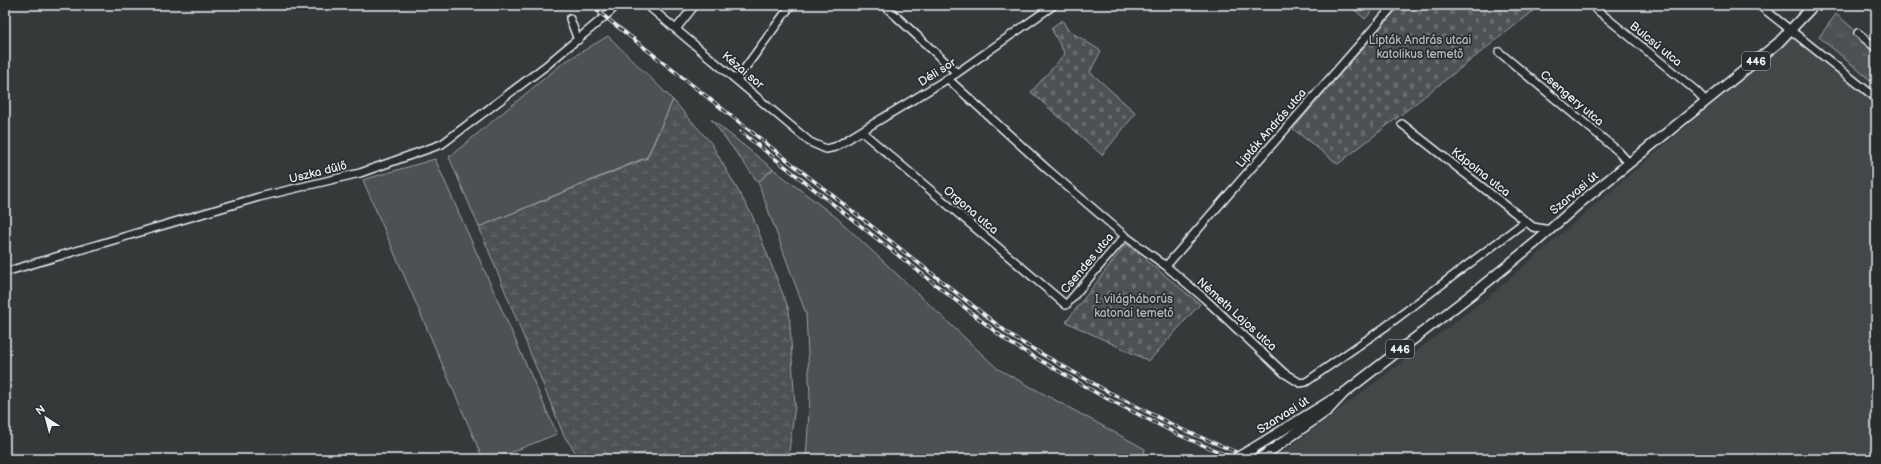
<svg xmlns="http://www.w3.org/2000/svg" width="1881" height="464" font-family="'Balsamiq Sans',sans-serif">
<defs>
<pattern id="wetland-marsh" width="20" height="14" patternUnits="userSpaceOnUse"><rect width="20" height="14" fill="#4d5152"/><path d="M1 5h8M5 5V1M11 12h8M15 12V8" fill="none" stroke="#676a6c"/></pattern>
<pattern id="cemetery-stones" width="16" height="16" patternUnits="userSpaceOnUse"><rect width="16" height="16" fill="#4d5152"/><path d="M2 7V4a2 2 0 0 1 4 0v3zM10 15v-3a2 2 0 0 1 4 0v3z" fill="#676a6c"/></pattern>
<pattern id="park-tufts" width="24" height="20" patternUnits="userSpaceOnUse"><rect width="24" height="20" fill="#4d5152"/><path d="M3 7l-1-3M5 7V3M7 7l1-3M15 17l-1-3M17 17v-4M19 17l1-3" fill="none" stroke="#676a6c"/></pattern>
</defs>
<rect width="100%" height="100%" fill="#35393a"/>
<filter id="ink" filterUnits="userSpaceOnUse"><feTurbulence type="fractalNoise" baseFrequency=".025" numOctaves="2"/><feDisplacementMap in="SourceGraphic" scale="8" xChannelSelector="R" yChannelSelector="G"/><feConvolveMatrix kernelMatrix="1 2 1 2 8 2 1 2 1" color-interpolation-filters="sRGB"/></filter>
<g filter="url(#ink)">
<path fill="#424647" d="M1791,36l85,66v357h-602l214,-162z"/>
<path fill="#4d5152" stroke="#9aa1a5" d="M608,36l65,64 -26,57 -168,70 -30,-70 114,-94z
M435,159l122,275 -63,25h-11l-120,-279z
M773,169l64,49 161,151 147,80 -2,10h-337l4,-62 -4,-83 -48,-132z"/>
<path fill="url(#wetland-marsh)" stroke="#9aa1a5" d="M673,100l38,43 41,72 37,95 6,96 -7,53h-208l-16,-23 -85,-209 168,-69z
M711,119l62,50 -15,13z"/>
<path fill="url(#cemetery-stones)" stroke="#9aa1a5" d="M1349,5h28l-12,14z
M1400,5h141l-203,159 -45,-35z
M1062,20l6,10 33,21 -11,21 46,41 -34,42 -71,-63 34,-38 -14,-26z
M1126,244l74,60 -51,57 -83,-39z"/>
<path fill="url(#park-tufts)" stroke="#9aa1a5" d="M1836,14l40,34v37l-57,-48z"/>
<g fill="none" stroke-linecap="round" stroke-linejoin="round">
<g stroke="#e8f1f8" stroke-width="10">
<path id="minor" d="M647,5l163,137 16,7 9,-2 122,-74 97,-68
M884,5l73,68
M1591,5l104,85 11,11
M1759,5l117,93
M570,19l8,21
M676,29l19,-24
M1858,33l18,15
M1499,52l119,99 11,12
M737,79l54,-74
M948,79l99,90 78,67 41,30 39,33 79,74 16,10 6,-1 79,-55 141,-106
M1402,124l131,103 17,3
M862,132l204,173 59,-69
M1166,266l228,-261
M5,272l254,-75 101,-24 82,-29 105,-79c23,-21 48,-38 70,-60"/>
</g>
<g stroke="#e8f1f8" stroke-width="12">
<path id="major" d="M1252,449l86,-53
M1259,459l69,-49 16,-17 137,-106 54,-44 46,-41 197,-159 36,-38"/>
</g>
<use href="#minor" stroke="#2a2d2e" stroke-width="7"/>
<use href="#major" stroke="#2a2d2e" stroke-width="9"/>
<g stroke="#e8f1f8" stroke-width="3.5">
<path id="rail" d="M590,5l424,333 89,51 78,40 72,30
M741,132l269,211 90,52 79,40 57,24"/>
</g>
<use href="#rail" stroke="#2a2d2e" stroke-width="2" stroke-dasharray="6" stroke-linecap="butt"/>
<g stroke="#e8f1f8" stroke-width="12" stroke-linecap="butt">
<path id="major-bridge" d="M1235,459l17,-10"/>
</g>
<use href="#major-bridge" stroke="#2a2d2e" stroke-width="9"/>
</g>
</g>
<g text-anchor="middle" stroke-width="3.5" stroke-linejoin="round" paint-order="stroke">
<g fill="#2a2d2e" stroke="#afb6bb" stroke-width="1">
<rect x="1742" y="52" width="28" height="18" rx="3"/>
<rect x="1386" y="340" width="28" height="18" rx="3"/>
</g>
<g font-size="11" font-weight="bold" fill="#e8f1f8">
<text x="1756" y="65">446</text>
<text x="1400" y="353">446</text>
</g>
<g font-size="12" fill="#b2b9be" stroke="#2a2d2e">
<text x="1420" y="44">Lipták András utcai<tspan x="1420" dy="14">katolikus temető</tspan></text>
<text x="1134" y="303">I. világháborús<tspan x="1134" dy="14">katonai temető</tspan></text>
</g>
<g font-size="12" fill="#e8f1f8" stroke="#2a2d2e">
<text transform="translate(1656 44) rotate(39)" y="4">Bulcsú utca</text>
<text transform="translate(743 70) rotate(40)" y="4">Kézai sor</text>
<text transform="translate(937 72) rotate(-32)" y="4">Déli sor</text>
<text transform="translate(1572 98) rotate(40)" y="4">Csengery utca</text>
<text transform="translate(1271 128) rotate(-49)" y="4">Lipták András utca</text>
<text transform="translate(318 172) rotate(-14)" y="4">Uszka dűlő</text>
<text transform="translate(1481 172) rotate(38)" y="4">Kápolna utca</text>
<text transform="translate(1574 193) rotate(-40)" y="4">Szarvasi út</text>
<text transform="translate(971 210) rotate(40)" y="4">Orgona utca</text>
<text transform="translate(1087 263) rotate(-50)" y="4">Csendes utca</text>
<text transform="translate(1237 314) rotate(42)" y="4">Németh Lajos utca</text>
<text transform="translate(1283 415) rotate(-32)" y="4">Szarvasi út</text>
</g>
</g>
<rect width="1881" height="464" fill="none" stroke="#2a2d2e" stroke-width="20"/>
<rect x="10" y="10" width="1861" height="444" fill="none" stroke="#e8f1f8" stroke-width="1.5" filter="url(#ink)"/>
<g transform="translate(46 418) rotate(324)" stroke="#2a2d2e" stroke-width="3" paint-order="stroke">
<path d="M0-3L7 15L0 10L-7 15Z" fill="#e8f1f8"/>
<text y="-6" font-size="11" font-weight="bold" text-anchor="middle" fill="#e8f1f8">N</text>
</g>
</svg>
